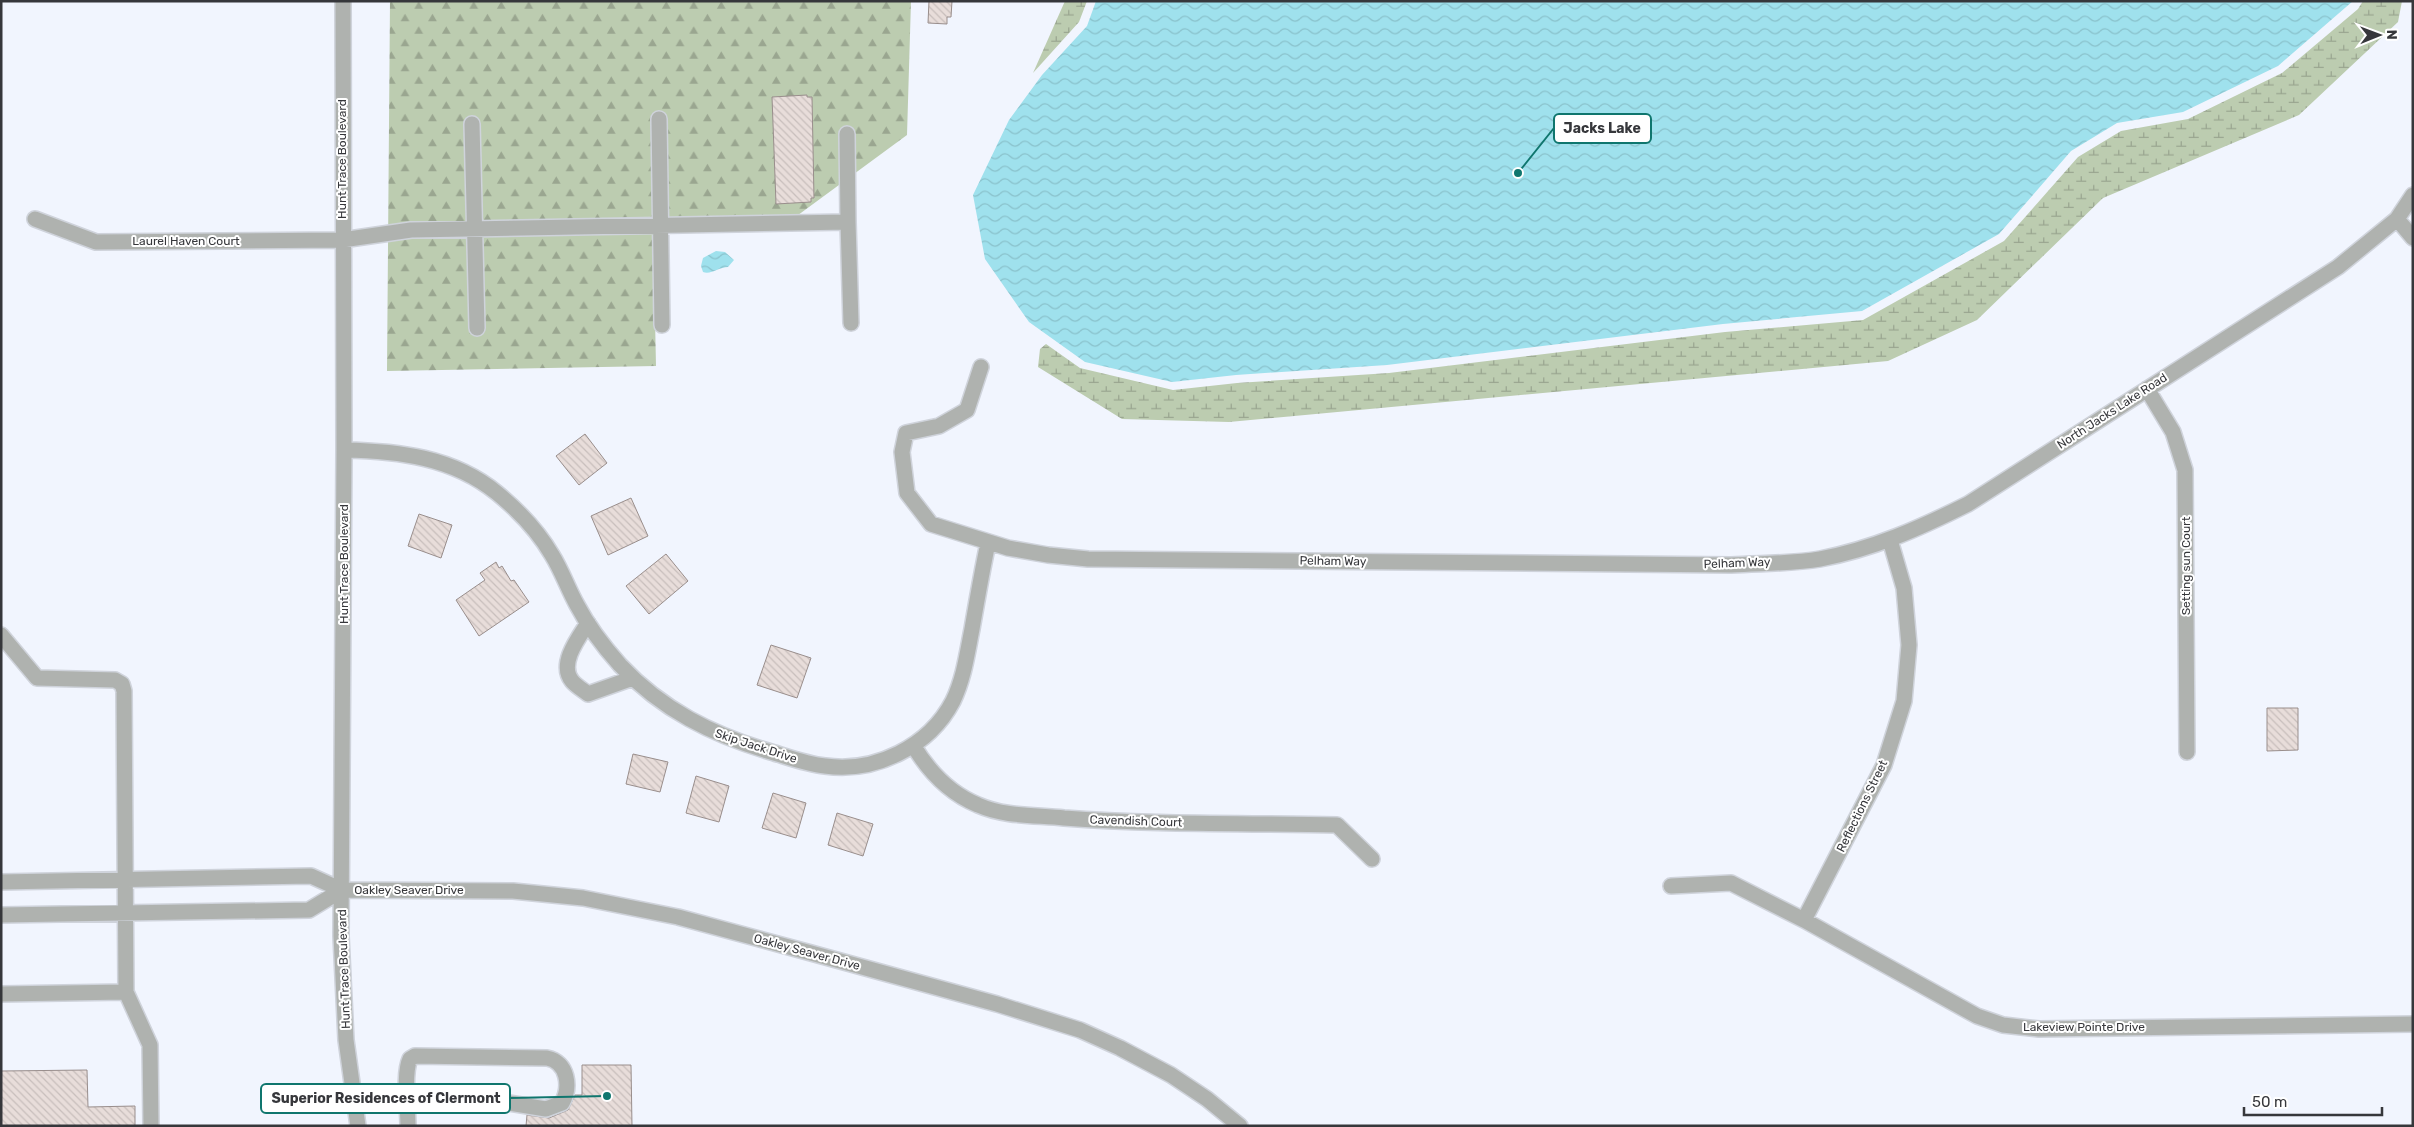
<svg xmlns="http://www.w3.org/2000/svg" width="2414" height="1127" font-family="Rubik,sans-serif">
<defs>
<pattern id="forest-firs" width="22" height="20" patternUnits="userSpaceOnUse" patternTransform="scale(1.25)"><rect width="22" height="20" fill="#bcccb0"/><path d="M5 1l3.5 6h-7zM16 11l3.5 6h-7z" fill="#9aa690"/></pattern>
<pattern id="wetland-marsh" width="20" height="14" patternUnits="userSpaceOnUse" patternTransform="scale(1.25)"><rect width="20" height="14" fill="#bcccb0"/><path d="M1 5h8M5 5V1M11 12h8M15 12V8" fill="none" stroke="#9aa690"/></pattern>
<pattern id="water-waves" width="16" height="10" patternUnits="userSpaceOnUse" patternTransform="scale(1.25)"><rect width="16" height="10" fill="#9fe1ed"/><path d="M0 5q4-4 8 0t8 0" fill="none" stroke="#8ac2cc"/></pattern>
<pattern id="building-back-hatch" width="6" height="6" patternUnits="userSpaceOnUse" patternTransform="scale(1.25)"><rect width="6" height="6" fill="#e8ddda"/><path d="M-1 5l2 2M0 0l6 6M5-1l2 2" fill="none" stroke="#c8bebc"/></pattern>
</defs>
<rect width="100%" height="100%" fill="#f1f5fe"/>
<path fill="url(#forest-firs)" d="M390,1h521l-4,134 -132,97 -122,-12 3,146 -269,5z"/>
<path fill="url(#wetland-marsh)" d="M1065,1h22l-8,21 -46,51z
M2363,1h39l-4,21 -99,93 -196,83 -126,122 -89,41 -659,61 -107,-3 -84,-52 2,-18 6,-5 34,24 93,22 64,-7 152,-10 336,-41 138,-12 141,-79 74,-84 43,-26 67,-12 94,-46 76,-64z"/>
<path fill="url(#water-waves)" d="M1096,1h1257l-75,65 -95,46 -66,11 -46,28 -72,83 -137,77 -139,13 -336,41 -151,10 -64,7 -87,-20 -56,-40 -44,-63 -12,-64 36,-75 33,-45 45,-49z
M716,251l9,1 9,8 -6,7c-9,0 -17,8 -25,5l-2,-6 2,-8z"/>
<path fill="url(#building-back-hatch)" stroke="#998e8c" d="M929,1h23l-1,16h-4v7l-19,-1z
M807,95v2h5l2,101h-3v4l-35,2 -4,-107z
M585,434l22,29 -28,22 -23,-29z
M631,498l17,38 -40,19 -17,-39z
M419,514l33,11 -11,33 -33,-12z
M666,554l22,27 -39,33 -23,-28z
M496,562l3,6 3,-2 9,15 3,-1 15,22 -50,34 -23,-36 29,-20 -5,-7z
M771,645l40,13 -14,40 -40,-13z
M2267,708h31v42l-31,1z
M633,754l35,8 -8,30 -34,-8z
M696,776l33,10 -10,36 -33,-9z
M773,793l33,10 -10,35 -34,-10z
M837,813l36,11 -10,32 -35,-11z
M582,1065h49l1,61h-106l1,-11 22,3 19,-8 7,-15h7z
M87,1070l1,37 47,-1v20h-134v-55z"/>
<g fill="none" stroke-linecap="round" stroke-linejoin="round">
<g stroke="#cfd3db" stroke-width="18">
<path id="minor" d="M343,1l1,449 -3,486 5,104 12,86
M659,119l3,206
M472,124l5,204
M35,219l61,23 246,-2 69,-10 437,-8 -1,-88
M2397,219l16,19
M848,222l3,101
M981,367l-14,43 -28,16 -33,7 -4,19 5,41 24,31 77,24 40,7 40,4 643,6c29,-2 60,-1 89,-6 53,-10 100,-31 148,-55l370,-237 59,-48 16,-24
M2147,389l26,43 12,38 2,282
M344,450c54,1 109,7 153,43 22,18 41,38 55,62 10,16 16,34 25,50 11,21 27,42 43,60 42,45 93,70 151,87 17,5 35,12 54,14 50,7 104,-19 128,-65 11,-23 14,-47 19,-72 5,-29 10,-58 16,-86
M588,623c-9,14 -30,41 -16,58 4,5 11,9 16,13l45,-16
M1,635l36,43 78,2 7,4 2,7 2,301 24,53 1,81
M913,745c16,27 36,48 65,60 27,12 58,10 86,13 91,7 182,5 273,7l35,34
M1,882l310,-6 31,14 171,1 70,7 95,19 133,36 186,51 83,26 40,18 51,27 36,24 33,27
M1671,886l60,-3 73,37 173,96 26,9 36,4 374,-5
M1,915l308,-5 33,-20
M1804,920l80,-155 20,-64 5,-56 -5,-57 -14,-48
M1,994l125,-2
M408,1102l76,-3 62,10 16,-6c9,-16 6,-41 -15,-45l-132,-2 -5,3c-7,15 -2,49 -2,67"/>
</g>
<use href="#minor" stroke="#afb2af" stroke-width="15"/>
</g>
<g text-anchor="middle" stroke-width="4" stroke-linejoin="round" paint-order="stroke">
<g font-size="12" fill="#36373b" stroke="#fff">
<text transform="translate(342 159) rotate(-90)" y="4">Hunt Trace Boulevard</text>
<text x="186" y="245">Laurel Haven Court</text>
<text transform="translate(2112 411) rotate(-33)" y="4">North Jacks Lake Road</text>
<text transform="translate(1333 561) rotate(1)" y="4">Pelham Way</text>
<text transform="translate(1737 563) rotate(-2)" y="4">Pelham Way</text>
<text transform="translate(344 564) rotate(-90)" y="4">Hunt Trace Boulevard</text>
<text transform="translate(2186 566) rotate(-90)" y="4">Setting sun Court</text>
<text transform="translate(756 746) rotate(18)" y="4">Skip Jack Drive</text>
<text transform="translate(1862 806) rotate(-64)" y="4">Reflections Street</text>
<text transform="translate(1136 821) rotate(2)" y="4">Cavendish Court</text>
<text x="409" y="894">Oakley Seaver Drive</text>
<text transform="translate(807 952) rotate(15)" y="4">Oakley Seaver Drive</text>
<text transform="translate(344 969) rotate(-92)" y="4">Hunt Trace Boulevard</text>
<text x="2084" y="1031">Lakeview Pointe Drive</text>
</g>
</g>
<path fill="none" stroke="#0f766e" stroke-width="2" d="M1518 173L1554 128M607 1096L510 1098"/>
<g fill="#0f766e" stroke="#fff" stroke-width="2">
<circle cx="1518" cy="173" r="5"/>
<circle cx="607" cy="1096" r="5"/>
</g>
<g fill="#fff" stroke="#0f766e" stroke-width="2">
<rect x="1554" y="114" width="97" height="29" rx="5"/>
<rect x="261" y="1084" width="249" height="29" rx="5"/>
</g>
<g font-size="14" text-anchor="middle" font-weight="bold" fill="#36373b">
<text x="1602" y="133">Jacks Lake</text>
<text x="386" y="1103">Superior Residences of Clermont</text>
</g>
<rect width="2414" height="1127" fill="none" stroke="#36373b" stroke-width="5"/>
<g transform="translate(2379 35) rotate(89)" stroke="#ffffff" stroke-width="4" paint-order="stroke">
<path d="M0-4L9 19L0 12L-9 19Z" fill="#36373b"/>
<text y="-8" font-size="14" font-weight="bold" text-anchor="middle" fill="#36373b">N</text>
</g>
<path d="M2244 1107v8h138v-8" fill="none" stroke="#36373b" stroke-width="2.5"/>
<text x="2252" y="1107" font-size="15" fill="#36373b" stroke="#ffffff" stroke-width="4" paint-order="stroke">50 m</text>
</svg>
